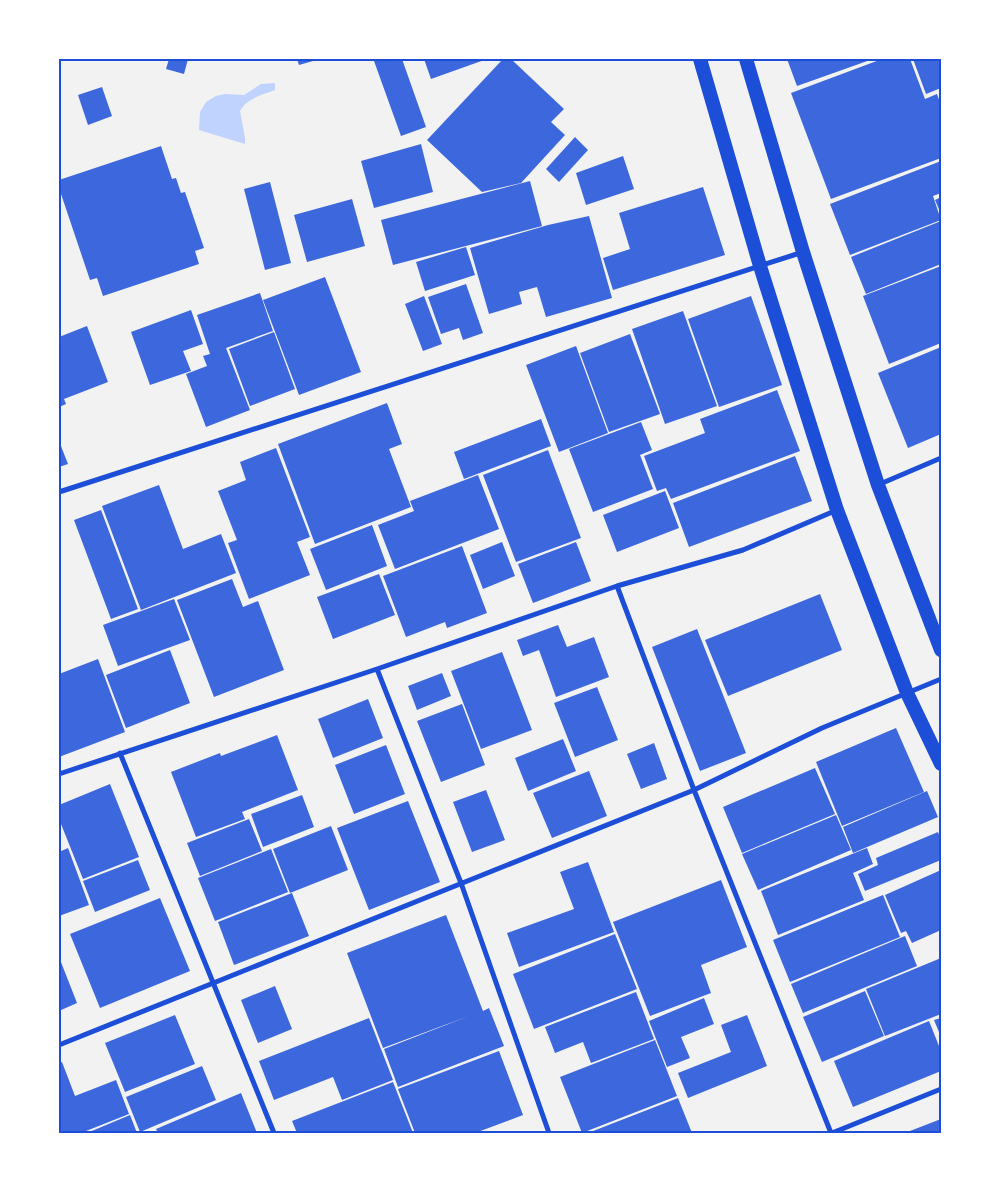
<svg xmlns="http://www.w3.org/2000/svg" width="1000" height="1192" font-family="'PT Sans Narrow',sans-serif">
<rect width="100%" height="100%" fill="#f2f2f2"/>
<path fill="#bfd3fe" d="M275,83v7c-13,5 -28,8 -35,21l5,27v6l-46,-14 1,-18 6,-10 10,-6 9,-2 19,1 17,-11z"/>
<path fill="#3d67dc" d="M169,59h19l-4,15 -18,-5z
M297,59h23l-21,6z
M379,59h23l24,68 -25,9 -27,-75z
M424,59h63l-56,20z
M503,59h8l53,50 -13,13 14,13 -44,48 -39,9 -55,-52z
M787,59h86l-76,27z
M882,59h28l15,40 12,-5 4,11v53l-110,41 -40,-106z
M913,59h28v29l-15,6z
M102,87l10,29 -24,9 -10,-30z
M575,137l13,13 -29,32 -13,-13z
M421,144l12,48 -59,16 -13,-47z
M161,146l11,33 4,-1 5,15 4,-1 19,56 -9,3 4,13 -96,32 -6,-18 -7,2 -31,-92v-8z
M623,156l11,33 -48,16 -10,-32z
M941,161v32l-8,3 8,24 -91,35 -20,-51z
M530,181l12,45 -149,39 -12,-45z
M270,182l21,81 -26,7 -21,-81z
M703,187l22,68 -112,35 -10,-32 27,-9 -11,-36z
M941,197v17l-6,-14z
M352,199l13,47 -58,16 -13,-47z
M589,216l23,82 -66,19 -9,-30 -18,5 3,12 -33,10 -19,-66 78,-23z
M941,221v43l-75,30 -15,-37z
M466,247l9,28 -50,16 -9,-29z
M941,266v77l-52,21 -26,-68z
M325,277l36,95 -62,23 -36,-95z
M466,284l17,49 -20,7 -4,-12 -18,6 -13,-37z
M260,293l13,38 -47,17 24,62 -44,17 -20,-53 21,-8 -4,-10 7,-2 -13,-39z
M424,296l18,48 -19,7 -18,-47z
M751,296l31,89 -63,22 -31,-88z
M191,310l12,34 -20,7 8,20 -41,14 -19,-53z
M683,311l34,95 -52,18 -33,-95z
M87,326l21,56 -44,17 2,5 -7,3v-70z
M274,332l21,57 -45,17 -21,-57z
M630,334l30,80 -51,18 -29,-79z
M576,346l32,87 -49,19 -33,-87z
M941,347v87l-33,14 -30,-75z
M777,390l23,61 -129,48 -5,-11 -9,3 -13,-35 61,-23 -5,-14z
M387,403l15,41 -13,5 22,58 -96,37 -37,-100z
M541,419l10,27 -87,33 -10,-27z
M641,422l11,28 -12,5 13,34 -60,23 -24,-63z
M59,441l9,23 -9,3z
M276,448l34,89 -13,5 13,33 -61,24 -21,-56 9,-3 -19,-49 28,-11 -6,-18z
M548,450l33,88 -65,24 -33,-87z
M795,456l17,45 -123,46 -16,-44z
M478,475l21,54 -104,40 -17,-44 36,-14 -4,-10z
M159,485l24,64 38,-15 15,39 -95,37 -39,-104z
M665,491l14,37 -62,24 -14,-37z
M101,510l37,99 -27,10 -37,-99z
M372,525l15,41 -61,24 -16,-41z
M502,542l13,34 -32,13 -13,-34z
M576,542l15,39 -58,22 -15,-39z
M462,546l25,67 -40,15 -2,-6 -39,15 -23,-61z
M379,574l16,41 -62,24 -16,-42z
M232,579l11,28 15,-6 26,69 -70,27 -37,-97z
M820,594l22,56 -114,46 -23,-56z
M174,599l16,41 -72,26 -15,-41z
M558,625l9,22 27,-10 15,40 -53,20 -17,-47 -16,6 -6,-16z
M697,629l49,124 -46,18 -48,-124z
M170,650l20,53 -64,25 -20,-53z
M502,652l30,78 -51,19 -30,-78z
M98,659l27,73 -66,25v-83z
M442,673l9,23 -34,14 -9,-24z
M597,687l21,53 -43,17 -21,-54z
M368,699l15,39 -50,20 -15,-39z
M462,704l23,61 -44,17 -24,-61z
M896,728l28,64 -82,34 -26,-64z
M277,735l21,55 -56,22 3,7 -49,18 -25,-65 49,-19 1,3z
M563,739l13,32 -48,20 -13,-33z
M654,743l13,36 -26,10 -14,-35z
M386,745l19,49 -51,20 -19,-49z
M815,768l20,46 -93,39 -19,-46z
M589,771l18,45 -55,22 -19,-45z
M110,784l29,73 -56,22 -24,-60v-14z
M486,790l19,50 -33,12 -19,-50z
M927,791l11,26 -85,36 -10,-26z
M302,795l12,32 -51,20 -12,-33z
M408,801l32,81 -71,28 -32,-82z
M836,815l15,35 -93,40 -16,-36z
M249,819l13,32 -62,25 -13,-33z
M331,826l17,44 -58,23 -17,-44z
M938,832l3,8v20l-76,31 -7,-17 20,-9 -2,-7z
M68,848l21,57 -30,11v-64z
M867,848l6,16 -20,9 11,27 -86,35 -17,-44z
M271,849l17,43 -73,29 -17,-43z
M138,860l12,30 -55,22 -12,-31z
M588,862l26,70 -95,35 -12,-34 67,-24 -14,-37z
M941,870v60l-29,13 -6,-12 -5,2 -16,-38z
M721,880l26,67 -46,18 10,28 -61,23 -37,-94z
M292,893l17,43 -75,29 -16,-43z
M883,895l17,42 -110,45 -17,-42z
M160,898l30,73 -90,37 -30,-74z
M446,915l37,96 6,-3 15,38 -106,41 -14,-38 85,-33 -86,32 -36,-95z
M615,934l22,55 -103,40 -21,-55z
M905,936l12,30 -114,47 -12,-29z
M59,957l18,46 -18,8z
M941,958v56l-56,22 -19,-47z
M275,986l17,43 -34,14 -17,-43z
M865,991l19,45 -62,26 -19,-45z
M636,992l18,47 -63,24 -8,-21 -28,11 -10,-26z
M704,998l10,26 -33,13 9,21 -23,9 -18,-46z
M175,1015l20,49 -70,28 -20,-49z
M747,1015l20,51 -79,32 -10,-25 53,-21 -10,-27z
M369,1018l24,62 -51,20 -9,-23 -59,23 -15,-39z
M941,1018v19l-7,-17z
M929,1021l12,30v20l-88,36 -19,-46z
M655,1040l22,56 -95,37 -22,-56z
M499,1051l24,64 -48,18h-60l-17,-44z
M62,1062l13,34 41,-16 13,34 -48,19h-22v-70z
M202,1066l14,34 -76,32 -14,-35z
M393,1082l20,51h-116l-5,-12z
M241,1093l16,40h-99l-2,-4z
M678,1098l14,35h-104z
M130,1115l7,18h-50z
M941,1119v14h-30l-1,-2z"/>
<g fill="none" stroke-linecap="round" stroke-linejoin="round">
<path stroke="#1d4ed8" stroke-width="5" d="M880,484l61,-26
M59,492l744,-240
M617,586l77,204 137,343
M377,669l84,214 88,250
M120,753l154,380
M59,774l318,-105 240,-83 126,-36 94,-40
M59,1045l635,-255 128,-62 119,-49
M832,1133l109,-44"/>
<path stroke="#1d4ed8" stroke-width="14" d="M700,59l60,207 77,244 70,183 34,71
M746,59l57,193 75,233 63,165"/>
</g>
<rect width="1000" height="1192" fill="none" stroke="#ffffff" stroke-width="120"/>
<rect x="60" y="60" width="880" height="1072" fill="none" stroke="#1d4ed8" stroke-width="2"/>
</svg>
